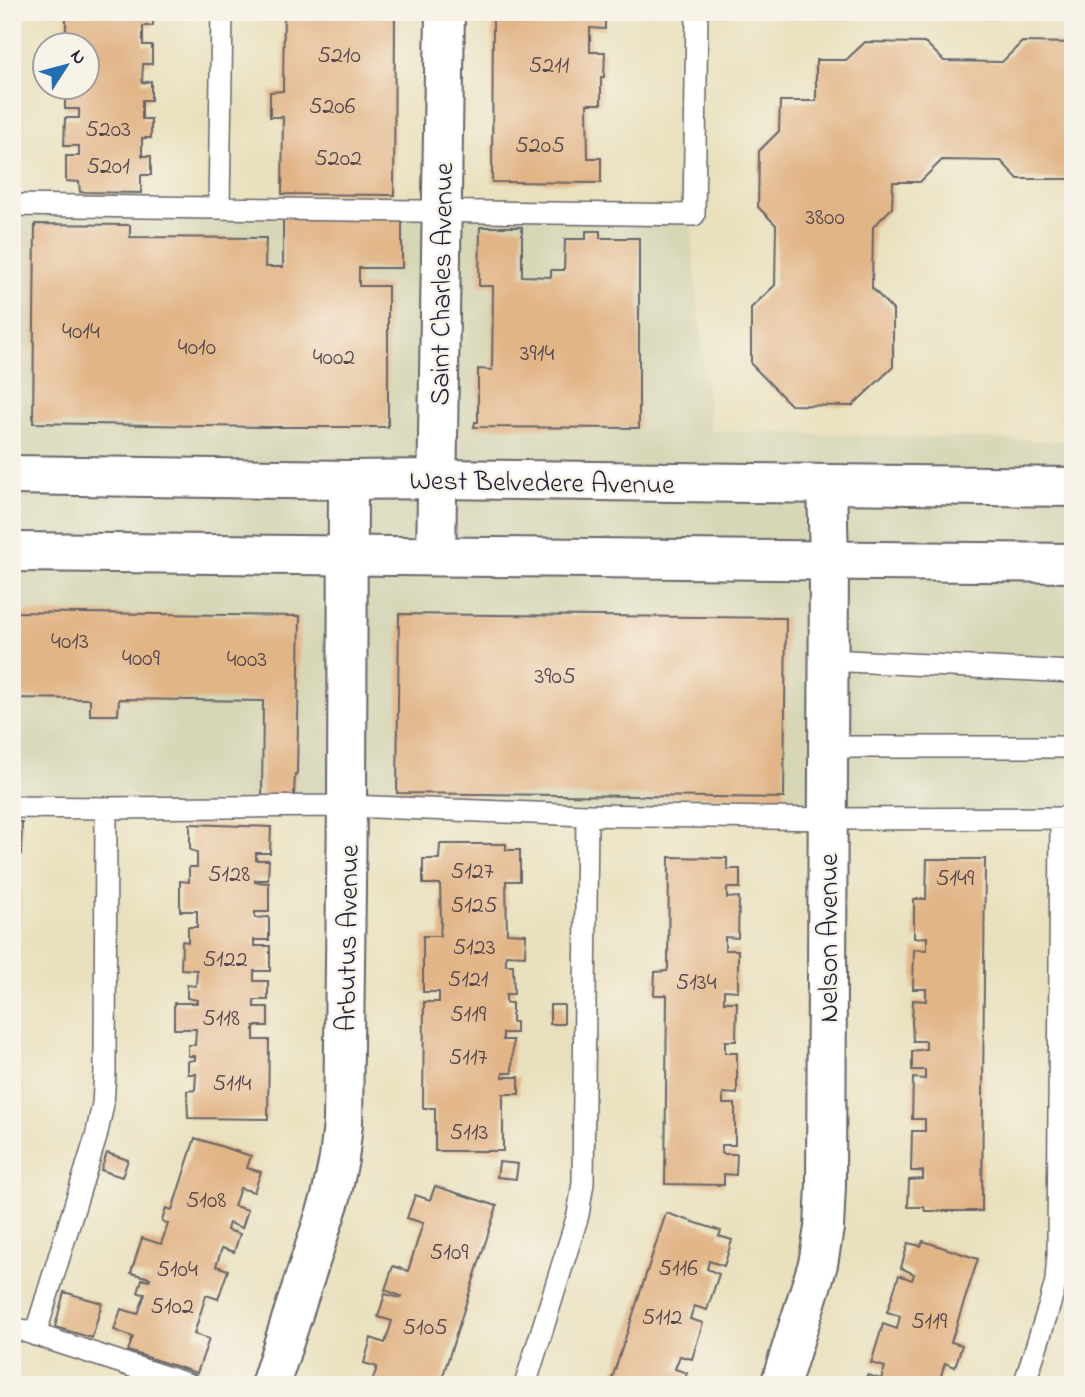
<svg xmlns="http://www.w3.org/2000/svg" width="1085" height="1397" font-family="'Indie Flower',sans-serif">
<rect width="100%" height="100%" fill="#f7f3e8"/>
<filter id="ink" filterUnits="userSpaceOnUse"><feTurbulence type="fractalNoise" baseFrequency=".0143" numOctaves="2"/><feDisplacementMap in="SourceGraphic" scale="14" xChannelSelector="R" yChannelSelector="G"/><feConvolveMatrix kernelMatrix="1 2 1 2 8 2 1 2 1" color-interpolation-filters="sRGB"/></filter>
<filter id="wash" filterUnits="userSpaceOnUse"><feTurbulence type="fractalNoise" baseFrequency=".00686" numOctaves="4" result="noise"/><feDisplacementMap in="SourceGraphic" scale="28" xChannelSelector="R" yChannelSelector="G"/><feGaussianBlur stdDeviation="1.57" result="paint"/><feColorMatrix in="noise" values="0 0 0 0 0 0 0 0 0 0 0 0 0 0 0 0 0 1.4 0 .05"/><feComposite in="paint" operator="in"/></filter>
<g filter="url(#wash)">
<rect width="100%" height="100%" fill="#e9e1be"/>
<path fill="#d7d6b6" d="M12,206l678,11 20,214 363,10v375l-1061,-11z"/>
<g id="blocks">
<path fill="#e2b587" d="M66,12h87v14h-10v19h9v19h-9l-1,19 9,-2v19h-9v19h9v19h-9v18h9v19h-10v18l-61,-1 -1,-10 -13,-1v-25h13v-10h-15l1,-28h14v-9h-14v-21h23v-42h-9v-11h-13z
M284,12h111l-1,183 -112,-1 1,-77h-13v-25l13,-1z
M493,12h112v17l-15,-1v24h15l-1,25h-3v27h-14l1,54h13v25l-109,-1z
M865,42l61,1 18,18 58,1 20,-20 51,1v136h-55l-17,-18 -59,-1 -22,22h-27l-1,26 -19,19 -1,61 21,22v57l-41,39 -61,-1 -40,-41v-56l24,-23 1,-60 -18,-18 1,-56 20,-20 1,-30h36v-41h30z
M283,215l119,1v52h-43v18h29v141h-122l-233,-4 2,-199 95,1v12l136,1 -1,29h18z
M480,227h42v49l29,1v-7h13l1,-31h21v-8h14v7h39v190l-165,-1 1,-5h3v-53l14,1 1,-84h-14z
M12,612l288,4 -3,158h-2l-1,22h-32l1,-95 -144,-2 -1,16h-28v-16l-78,-1z
M399,614l387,4 -2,180 -387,-5z
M12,822h10l-1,32h-9z
M190,824l81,3 -1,26h-14v7h13l-1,20h-13v2l14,1v29h-14v6l14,-1v23h-15v6h16v25h-16v10h14v19h-14v7h14v19h-14v14h15l-1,79 -80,-1 -1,-27 8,-1 1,-16h-8v-13l7,-1v-4h-7v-11h7l1,-16h-22v-26h23v-3l-10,-2v-13l9,1 1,-16 -16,-1 1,-28 6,1v-15h9v-16h-17v-30l9,1v-15h8v-15l-7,-2z
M440,844h66v6h14v31h-14l1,52 19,1 -1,22 -19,-1v10h7l1,29h-8v9h6v19h4v11h-13v7h10l-1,33h-9v4h16v17h-16v57h-68v-43h-12l1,-106h15v-10h-16v-56h17l1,-14 -1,-38h-17v-25h16z
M669,857l58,1v11h13v19h-13v10l12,-1 -1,41 -13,-1v13h13v41l-14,-1v12h13l-1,39h-11v12h12v41l-14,-1v11h12v41h-13v9h15l-1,21 -12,-1v11l-59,-1 2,-189h-12l-1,-1 1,-22 12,-1 1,-3z
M927,859h58l-3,352h-57l-1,-4h-16l1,-27 14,-1v-8h-12l1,-40h13v-12h-13l1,-41 12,1v-9h-13v-19l14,-2v-8h-13l-1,-19 1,-22 13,1v-12h-13l1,-40 13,1v-13l-13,1v-39h12z
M12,890l9,1 -1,28h-8z
M550,1005h14v19h-14z
M12,1039h5v13h-5z
M195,1138l56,18 -4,12 14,4 -7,20 -14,-4 -6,18 14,4 -6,18 -13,-5 -1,3 -1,4 13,4 -6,18 -12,-4 -6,18 12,4 -10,29 -12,-4 -12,39 15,5 -12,34 -69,-22 5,-14 -19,-7 7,-21 17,5 7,-20 -7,-1 4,-14 7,2 1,-3 -19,-5 11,-35 19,6 7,-20 -6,-3 4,-13 6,2z
M107,1153l21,7 -6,17 -21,-7z
M499,1162l19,2 -2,15 -19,-2z
M435,1186l62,20 -57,179h-69l6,-18 -13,-4 7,-25 14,5 7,-22 -14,-4 7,-23 15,4 1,-2 -16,-6 8,-24 15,5 15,-48 -16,-5 8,-23 15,5z
M666,1213l55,18 -2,5 13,4 -8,26 -15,-5 -2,8 12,5 -12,36 -13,-4 -4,13 13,4 -11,36 -12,-3 -5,13 12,4 -4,12h-73z
M923,1241l55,18 -27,83 11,3 -7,22 -10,-4 -7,22h-74l3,-10 14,4 4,-12 -14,-4 12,-39 14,5 3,-13 -13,-4 12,-37 13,5 2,-6 -13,-6 7,-25 13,3z
M64,1292l38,11 -10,35 -37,-11z"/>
</g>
</g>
<g filter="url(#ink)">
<use href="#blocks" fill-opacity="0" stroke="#686569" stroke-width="2"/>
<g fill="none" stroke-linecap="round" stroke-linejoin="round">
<g stroke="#686569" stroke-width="24">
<path id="service" d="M12,205l682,10 3,-203
M219,207l3,-195
M828,660l245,12
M828,747h245
M12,807l94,1 241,-2 240,9 240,4 246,-1
M12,1327l178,58
M35,1335l61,-198 7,-33 2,-32 1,-264
M525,1385l53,-170 5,-32 4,-368
M1024,1385l25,-78 7,-26 2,-27 3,-436"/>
</g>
<g stroke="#686569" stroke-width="42">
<path id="minor" d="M436,556l9,-544
M270,1385l61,-188 8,-38 4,-35 4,-318 1,-326
M780,1385l38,-121 6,-36 2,-43 3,-625 -2,-76"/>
</g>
<g stroke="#686569" stroke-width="42">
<path id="secondary" d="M12,475l336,5 89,-1 636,8
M12,552l1061,11"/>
</g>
<use href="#service" stroke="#fff" stroke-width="21"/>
<use href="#minor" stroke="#fff" stroke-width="38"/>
<use href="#secondary" stroke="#fff" stroke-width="38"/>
</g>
</g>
<g text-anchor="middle" stroke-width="5" stroke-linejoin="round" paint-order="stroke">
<g font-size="24" fill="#52474e">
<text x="339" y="62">5210</text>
<text x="549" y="72">5211</text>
<text x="332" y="113">5206</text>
<text x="108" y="136">5203</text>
<text x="540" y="152">5205</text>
<text x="338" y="165">5202</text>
<text x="108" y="173">5201</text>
<text x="825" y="224">3800</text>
<text x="81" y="338">4014</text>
<text x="197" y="354">4010</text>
<text x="537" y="360">3914</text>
<text x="334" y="364">4002</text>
<text x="70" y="648">4013</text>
<text x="141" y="665">4009</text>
<text x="247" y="666">4003</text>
<text x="555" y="683">3905</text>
<text x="472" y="878">5127</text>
<text x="229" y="881">5128</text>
<text x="955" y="885">5149</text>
<text x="474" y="912">5125</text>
<text x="474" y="954">5123</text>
<text x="225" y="966">5122</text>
<text x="468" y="986">5121</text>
<text x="696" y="989">5134</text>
<text x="468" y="1021">5119</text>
<text x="221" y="1025">5118</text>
<text x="468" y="1064">5117</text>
<text x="232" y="1090">5114</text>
<text x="469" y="1139">5113</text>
<text x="206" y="1207">5108</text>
<text x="449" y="1259">5109</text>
<text x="678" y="1275">5116</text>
<text x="177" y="1276">5104</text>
<text x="172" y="1313">5102</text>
<text x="662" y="1324">5112</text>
<text x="929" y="1328">5119</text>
<text x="425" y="1334">5105</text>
</g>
<g font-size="28" fill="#22223b" stroke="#f7f3e8">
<text transform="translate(440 284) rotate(-89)" y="10">Saint Charles Avenue</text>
<text transform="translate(542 481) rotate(1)" y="10">West Belvedere Avenue</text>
<text transform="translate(346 938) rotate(-89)" y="10">Arbutus Avenue</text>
<text transform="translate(827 938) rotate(-90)" y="10">Nelson Avenue</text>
</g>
</g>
<rect width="1085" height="1397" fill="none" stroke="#f7f3e8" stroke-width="42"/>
<g transform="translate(66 66) rotate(54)"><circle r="33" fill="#f7f3e8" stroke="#a29fa3" stroke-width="2"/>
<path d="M0-5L12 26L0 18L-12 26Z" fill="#1f6fb2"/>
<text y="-10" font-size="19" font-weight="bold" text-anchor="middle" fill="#22223b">N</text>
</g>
</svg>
